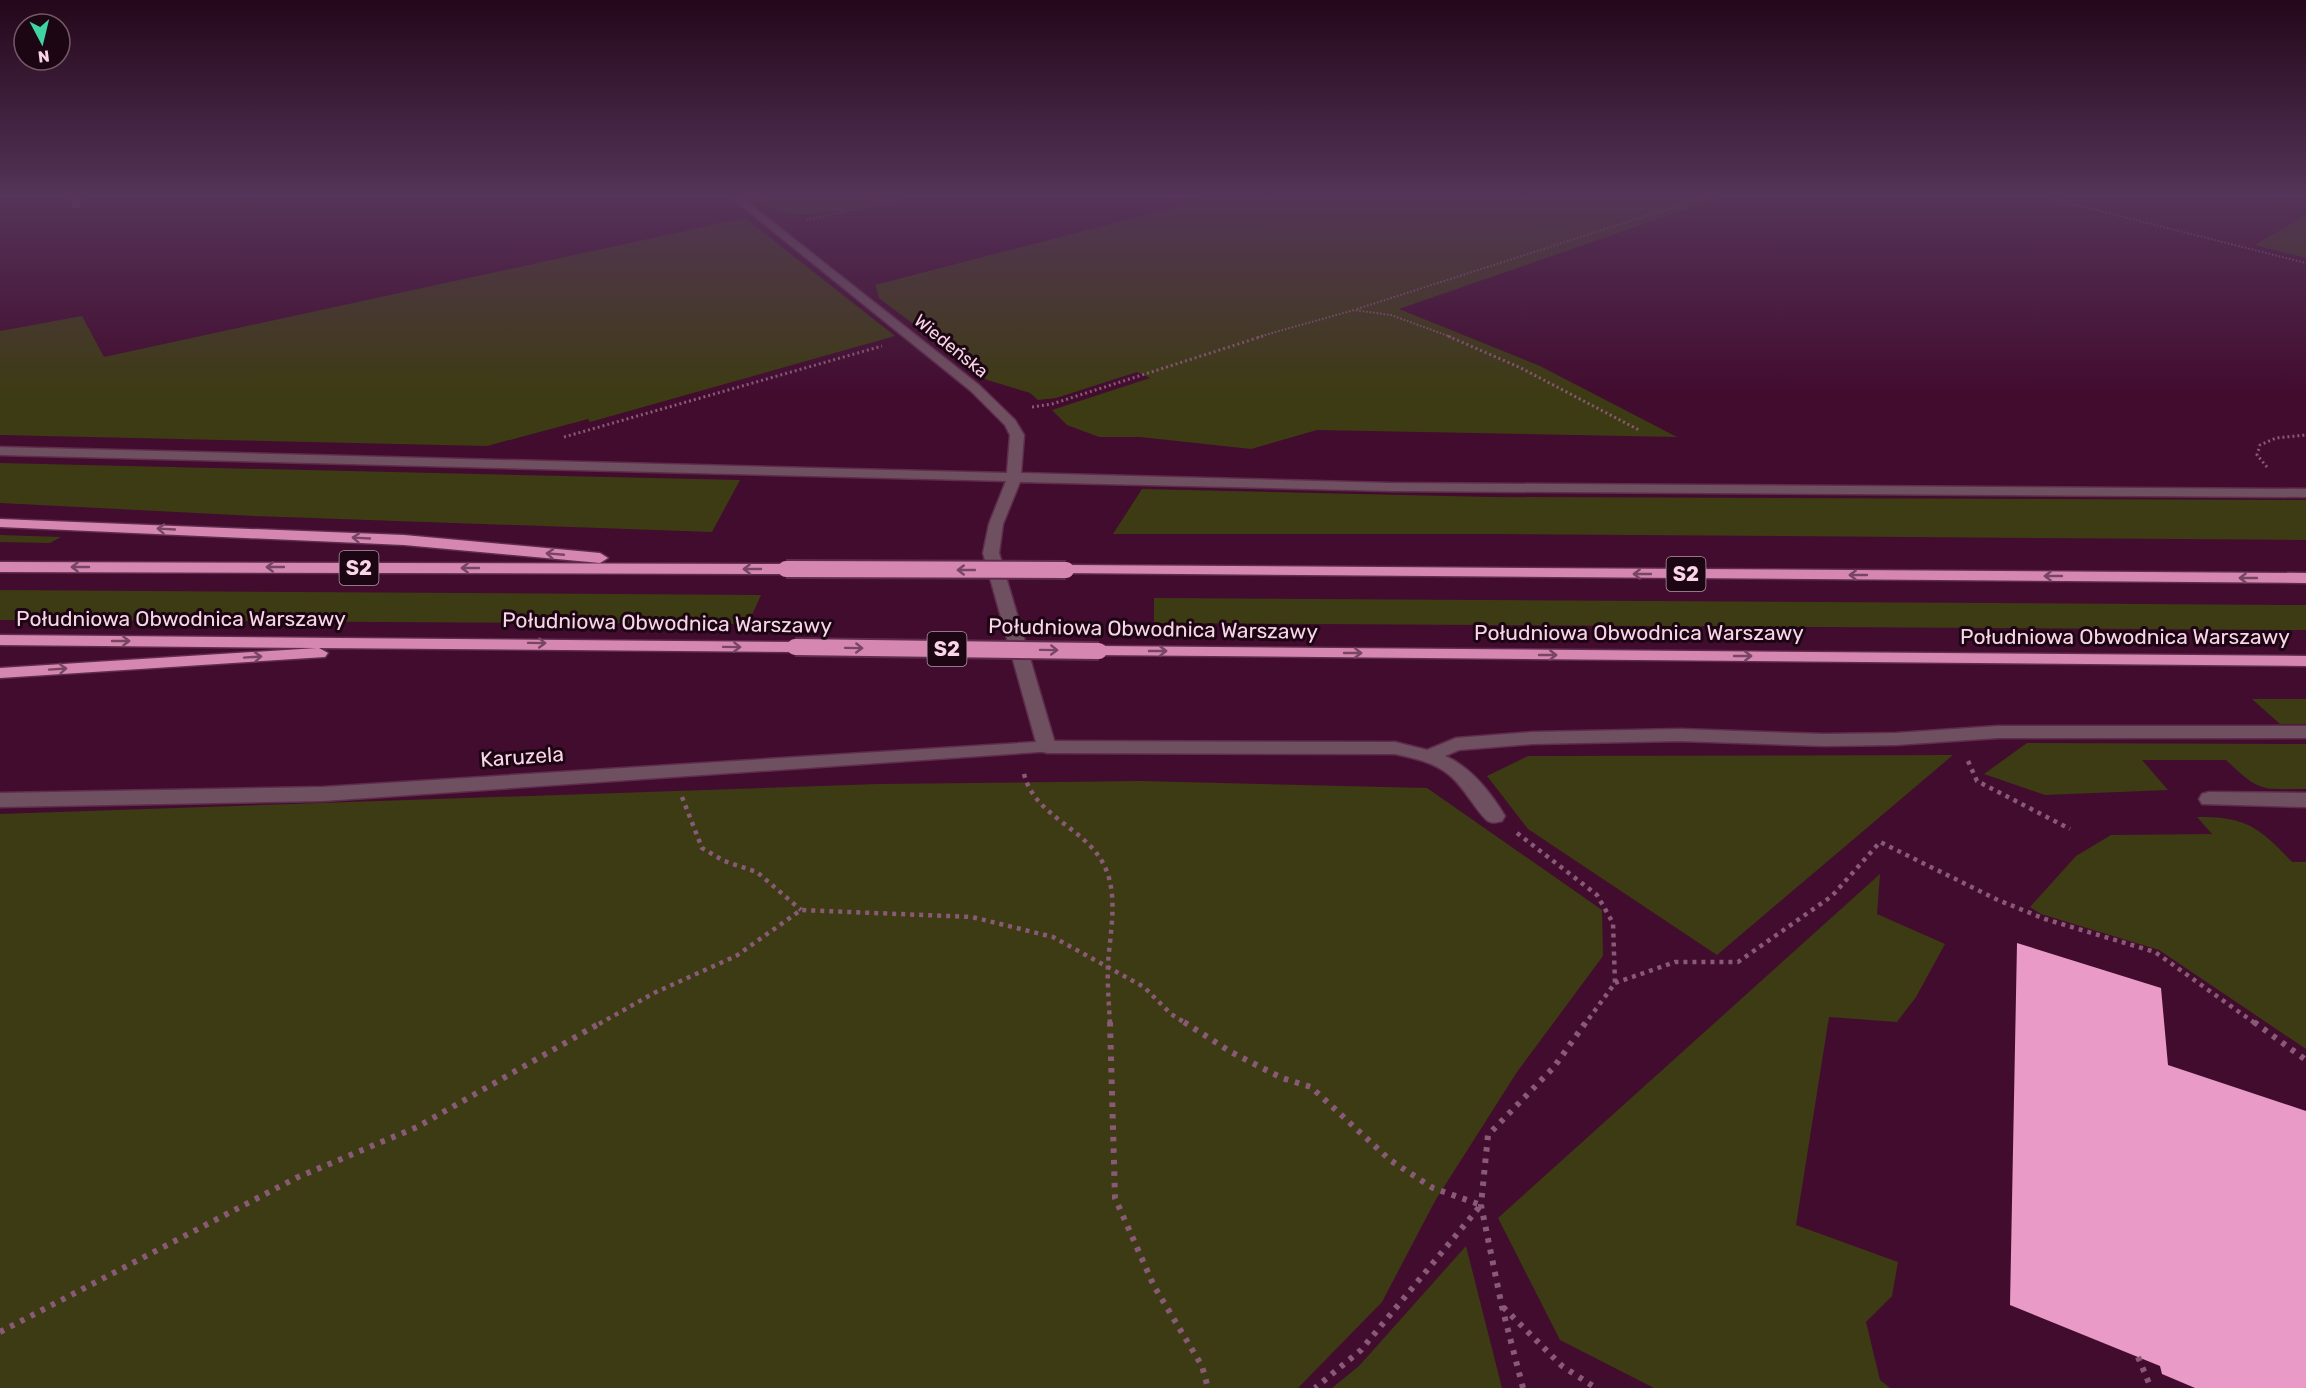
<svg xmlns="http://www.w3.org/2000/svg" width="2306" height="1388" font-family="Rubik,sans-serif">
<rect width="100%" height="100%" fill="#420c2f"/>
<path fill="#3d3b13" d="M753,198h139c-47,10 -97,31 -139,0z
M1211,198h508l-320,111 141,57 137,71 -360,-7 -66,19 -111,-12h-41l-32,-12 -15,-15 98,-32 -13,-6 -81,26 -18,2 -8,-7 -43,-13 -108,-82 -4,-13z
M2306,215v43l-51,-13z
M745,218l150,118 -305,86 -2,-3 -101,27 -487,-11v-104l82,-15 22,41z
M0,463l740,17 -28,52 -457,-16 -255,-13z
M1142,489l350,8 814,3v40l-802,-6h-391z
M0,535l61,2 -11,6 -50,-1z
M0,590l761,5 -13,29 -748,-4z
M1154,598l1152,7v25l-1152,-7z
M2252,699h54v25h-26z
M2027,743l279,1v45c-46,0 -45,4 -80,-29h-84l26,30 -123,5 -61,-21z
M1953,755l-236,200 -189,-126 -41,-53 41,-20z
M1141,781l286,7 175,122 1,46 -86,116 -82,129 -53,101 -84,86h-1298v-574l878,-30z
M2197,817c49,-1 63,11 95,45h14v187l-147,-99 -118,-36 -11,-7 46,-51 35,-21 101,-1z
M1880,874l-3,40 68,30 -29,53 -19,25 -68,-5 -33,208 102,37 -6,34 -26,26 14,58 10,8h-236l-94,-48 -62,-122z
M1466,1246l36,142h-170l27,-22z"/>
<path fill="#e99ac6" d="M2017,943l144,45 7,77 138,46v277h-111l-33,-14 -2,-8 -150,-61z"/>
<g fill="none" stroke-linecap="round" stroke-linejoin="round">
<g stroke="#5f2c4c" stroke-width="3">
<path id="lane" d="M1998,726h308v12h-308l-102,7 -72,1 -144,-5 -148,3 -73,6 -14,6c26,11 46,37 60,60l-3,5c-4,1 -9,3 -14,0 -10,-7 -25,-36 -40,-47 -15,-12 -34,-16 -53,-20l-348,-1 -7,-2 -2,-4 2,-4 7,-2 348,1 32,8 29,-12 76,-6 148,-3 144,5 72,-1z
M2209,792l97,1v14l-104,-3 -3,-5 3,-5z"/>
</g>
<g stroke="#5f2c4c" stroke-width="3">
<path id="street" d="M72,198h9l-2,9h-6z
M732,198h10l237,187 36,35 9,15 -3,38 370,10 915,6v8l-915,-6 -371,-9 -17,42 -4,29 57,194 -2,4 -731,50 -323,6v-14l323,-6 713,-45 -53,-189 6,-29 17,-43 -1006,-26v-8l1007,26 3,-38 -5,-10 -34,-34z"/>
</g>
<g stroke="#5f2c4c" stroke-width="3">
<path id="highway" d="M0,519l404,16 196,18 8,5 -8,5 -196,-18 -404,-18z
M0,562l786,2 8,5 -8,5 -786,-2z
M1066,565l1240,8v10l-1246,-10 -2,-3z
M0,635l795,7 9,5 -9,5 -476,-4 9,5 -3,4 -325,21v-10l317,-20 -317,-3z
M1099,646l1207,10v10l-1213,-11 -3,-4 3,-4z"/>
</g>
<path stroke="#895a76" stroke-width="2" stroke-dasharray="1.5 2" stroke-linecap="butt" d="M2048,198l258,65
M806,220l99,-22
M1357,309l345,-111
M1258,337l96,-27 37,5 60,22"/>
<path stroke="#895a76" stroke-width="3" stroke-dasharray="2 3" stroke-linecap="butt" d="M1448,336l71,31 120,63
M1032,407l20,-3 211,-68
M564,437l318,-91
M2267,467l-10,-12 3,-10 16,-7 30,-3"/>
<path stroke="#895a76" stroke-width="4.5" stroke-dasharray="4 5" stroke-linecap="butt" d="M1968,761l9,20 93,48
M1024,774c11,43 61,53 80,91 15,30 6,67 4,99 -1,20 1,40 2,60
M682,797l20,51 22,13 33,11 44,38
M1517,833l80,62 16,28 2,60 -30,41
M1615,983l60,-21h63l94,-66 48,-54 118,58 47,19 110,33 101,72
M599,1024l55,-31 82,-37 65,-46 171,7 81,20 91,50 27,27 16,10"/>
<path stroke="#895a76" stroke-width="6" stroke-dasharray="4.5 7" stroke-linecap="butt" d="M1110,1022l5,176 39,88 48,80 6,22
M1184,1022l47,30 51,26 29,9 79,73 43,28 48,17 -120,145 -46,38
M2254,1022l52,38
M1503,1307l59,59 34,22
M0,1332l296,-154 121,-51 185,-105
M2138,1357l13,31
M1523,1388l-21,-81 -21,-102 7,-70 66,-68 32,-45"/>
<use href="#lane" fill="#6f5060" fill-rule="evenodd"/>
<use href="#street" fill="#6f5060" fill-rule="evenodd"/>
<use href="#highway" fill="#d587b2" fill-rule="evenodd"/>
<g stroke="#5f2c4c" stroke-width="20" stroke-linecap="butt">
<path id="highway-bridge" d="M786,569l280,1
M795,647l304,4"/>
</g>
<use href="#highway-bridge" stroke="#d587b2" stroke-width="16"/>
</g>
<defs><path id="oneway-shaft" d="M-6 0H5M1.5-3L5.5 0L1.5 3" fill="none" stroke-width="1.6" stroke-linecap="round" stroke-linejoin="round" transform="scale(1.5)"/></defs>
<g stroke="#784662">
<use href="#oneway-shaft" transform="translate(166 529) rotate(-177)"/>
<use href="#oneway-shaft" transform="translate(361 538) rotate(-177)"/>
<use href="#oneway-shaft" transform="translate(555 554) rotate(-175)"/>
<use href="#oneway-shaft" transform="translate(80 567) rotate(-180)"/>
<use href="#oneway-shaft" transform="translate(275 567) rotate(-180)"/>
<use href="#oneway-shaft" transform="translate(470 568) rotate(-180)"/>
<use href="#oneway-shaft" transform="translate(752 569) rotate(-180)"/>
<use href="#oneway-shaft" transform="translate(966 570) rotate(-180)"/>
<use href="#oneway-shaft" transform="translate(1642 574) rotate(-180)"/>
<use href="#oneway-shaft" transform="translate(1858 575) rotate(-180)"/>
<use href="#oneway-shaft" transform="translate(2053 576) rotate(-180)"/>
<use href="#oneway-shaft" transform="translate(2248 578) rotate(-180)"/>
<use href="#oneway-shaft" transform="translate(121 641)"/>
<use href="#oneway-shaft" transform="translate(537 643) rotate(1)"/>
<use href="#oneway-shaft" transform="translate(732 647) rotate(1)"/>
<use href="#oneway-shaft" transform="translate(854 648) rotate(1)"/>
<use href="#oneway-shaft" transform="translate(1049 650) rotate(1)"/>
<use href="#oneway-shaft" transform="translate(1158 651)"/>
<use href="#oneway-shaft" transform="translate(1353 653)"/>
<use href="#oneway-shaft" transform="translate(1548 655)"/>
<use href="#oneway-shaft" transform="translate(1743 656)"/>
<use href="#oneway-shaft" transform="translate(253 657) rotate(-4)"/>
<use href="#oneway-shaft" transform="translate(58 669) rotate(-4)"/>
</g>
<linearGradient id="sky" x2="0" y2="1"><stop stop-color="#24071a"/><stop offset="0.5" stop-color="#543458"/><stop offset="1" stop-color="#543458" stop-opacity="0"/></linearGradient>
<rect width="2306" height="393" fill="url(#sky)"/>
<g text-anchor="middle" stroke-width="6" stroke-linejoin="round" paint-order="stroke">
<g font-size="18" fill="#f9d5e7" stroke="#1c0613">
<text transform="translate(951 346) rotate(39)" y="6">Wiedeńska</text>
</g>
<g fill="#1c0613" stroke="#b797a7" stroke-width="1.5">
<rect x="339.5" y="551" width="39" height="34" rx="4.5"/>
<rect x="1666.5" y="557" width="39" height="34" rx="4.5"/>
<rect x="927.5" y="632" width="39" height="34" rx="4.5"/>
</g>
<g font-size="20" font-weight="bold" fill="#f9d5e7">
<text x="359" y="575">S2</text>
<text x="1686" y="581">S2</text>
<text x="947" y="656">S2</text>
</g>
<g font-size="21" fill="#f9d5e7" stroke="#1c0613">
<text x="181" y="626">Południowa Obwodnica Warszawy</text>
<text transform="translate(667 623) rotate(1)" y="7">Południowa Obwodnica Warszawy</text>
<text transform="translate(1153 629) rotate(1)" y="7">Południowa Obwodnica Warszawy</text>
<text x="1639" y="640">Południowa Obwodnica Warszawy</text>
<text x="2125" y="644">Południowa Obwodnica Warszawy</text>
<text transform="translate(522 757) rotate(-4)" y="7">Karuzela</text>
</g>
</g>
<g transform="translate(42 42) rotate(173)"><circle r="28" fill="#1c0613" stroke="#745968" stroke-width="1.5"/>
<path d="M0-4.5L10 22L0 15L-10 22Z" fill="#40d4a2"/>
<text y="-9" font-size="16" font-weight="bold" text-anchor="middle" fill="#f9d5e7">N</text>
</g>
</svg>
